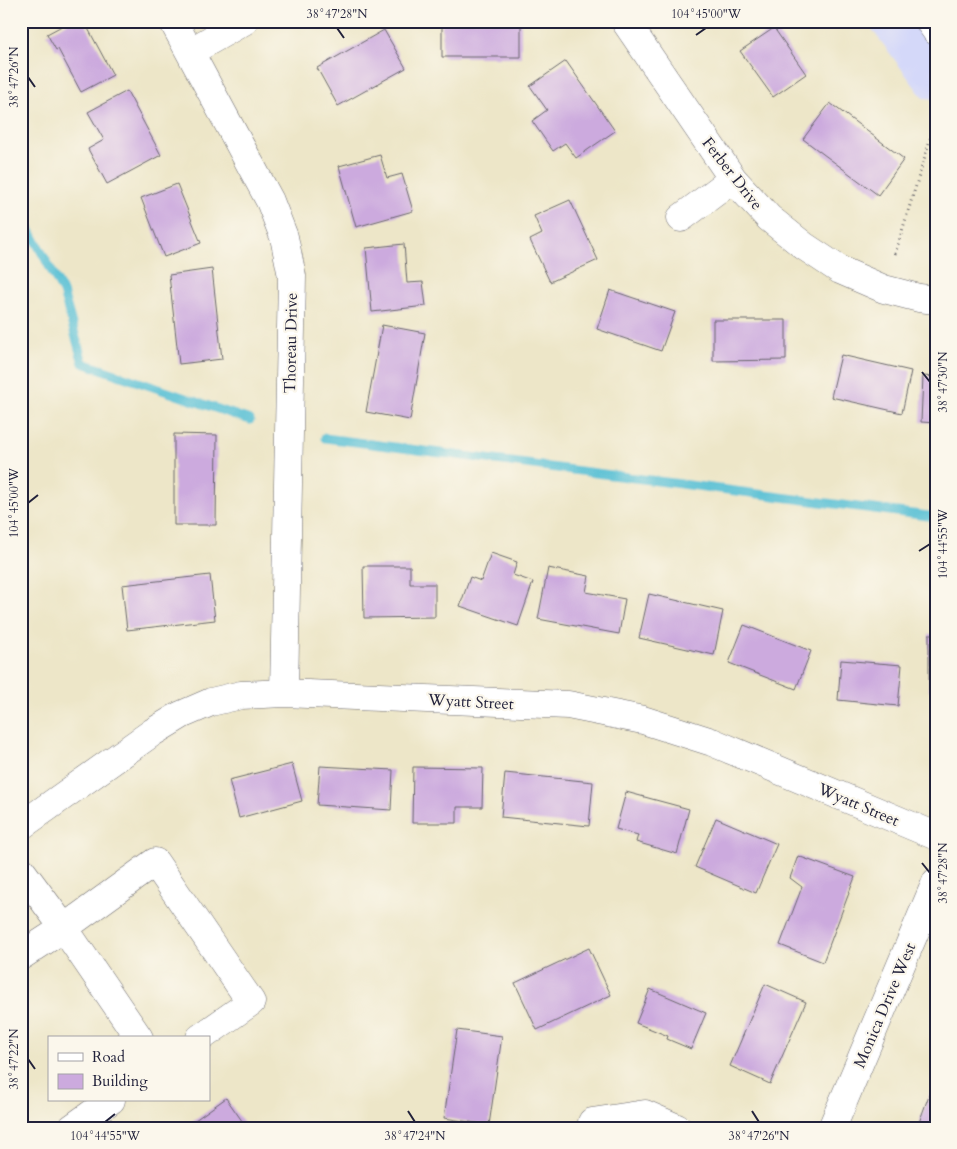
<svg xmlns="http://www.w3.org/2000/svg" width="957" height="1149" font-family="Cardo,serif">
<rect width="100%" height="100%" fill="#fbf7ec"/>
<filter id="ink" filterUnits="userSpaceOnUse"><feTurbulence type="fractalNoise" baseFrequency=".02" numOctaves="2"/><feDisplacementMap in="SourceGraphic" scale="10" xChannelSelector="R" yChannelSelector="G"/><feConvolveMatrix kernelMatrix="1 2 1 2 8 2 1 2 1" color-interpolation-filters="sRGB"/></filter>
<filter id="wash" filterUnits="userSpaceOnUse"><feTurbulence type="fractalNoise" baseFrequency=".0096" numOctaves="4" result="noise"/><feDisplacementMap in="SourceGraphic" scale="20" xChannelSelector="R" yChannelSelector="G"/><feGaussianBlur stdDeviation="1.12" result="paint"/><feColorMatrix in="noise" values="0 0 0 0 0 0 0 0 0 0 0 0 0 0 0 0 0 1.4 0 .05"/><feComposite in="paint" operator="in"/></filter>
<g filter="url(#wash)">
<rect width="100%" height="100%" fill="#ede6c8"/>
<path fill="#d4d8f9" d="M866,21h70v78l-13,-1z"/>
<g fill="none" stroke-linecap="round" stroke-linejoin="round">
<path stroke="#57bfd4" stroke-width="9" d="M21,214l42,78 20,71 167,57
M325,438l611,79"/>
</g>
<g id="blocks">
<path fill="#ccaade" d="M71,21h13l29,54 -32,17 -23,-43 -2,1 -9,-16z
M442,21h79v36h-79z
M774,28l32,46 -33,23 -33,-46z
M384,30l22,38 -68,38 -21,-38z
M566,61l49,70 -39,27 -11,-15 -12,8 -21,-30 15,-11 -17,-24z
M127,91l34,64 -54,29 -19,-35 16,-9 -16,-28z
M830,103l74,56 -26,36 -75,-56z
M380,155l7,23 15,-4 11,37 -57,16 -17,-61z
M177,184l24,59 -37,14 -23,-59z
M570,200l28,60 -48,22 -20,-42 12,-6 -8,-18z
M404,244l3,39 16,-1 3,24 -54,6 -6,-64z
M212,269l10,90 -43,5 -10,-89z
M610,290l65,22 -14,39 -64,-22z
M713,320h73v40l-73,1z
M382,325l43,8 -15,87 -44,-8z
M841,355l70,16 -9,42 -71,-16z
M923,376l13,1v46l-15,-1z
M174,434l43,1 -1,90h-42z
M491,553l26,9 -4,13 20,7 -15,44 -58,-20 10,-29 11,4z
M363,566h47v18h25v33l-71,1z
M548,568l41,8 -3,16 39,7 -6,35 -81,-15z
M210,575l5,45 -88,10 -5,-45z
M649,594l74,17 -9,44 -75,-17z
M744,625l67,26 -15,38 -67,-26z
M929,634h7v57h-7z
M841,660l61,5 -4,41 -60,-6z
M292,764l10,37 -63,17 -10,-38z
M320,766l73,4 -2,40 -74,-5z
M413,767l70,1 -1,39h-25v16h-45z
M505,773l88,9 -4,44 -88,-9z
M626,792l63,17 -12,45 -41,-12 2,-7 -22,-6z
M716,818l61,26 -21,49 -61,-26z
M798,856l57,21 -32,85 -43,-17 22,-58 -12,-9z
M589,948l22,47 -74,35 -22,-47z
M765,984l41,18 -36,82 -40,-18z
M650,989l56,24 -15,36 -24,-10 1,-3 -32,-13z
M457,1030l45,6 -13,89 -45,-7z
M936,1076v52h-19z
M226,1098l21,30h-63z"/>
</g>
</g>
<g filter="url(#ink)">
<use href="#blocks" fill-opacity="0" stroke="#69676c" stroke-width="1"/>
<g fill="none" stroke-linecap="round" stroke-linejoin="round">
<g stroke="#69676c" stroke-width="29">
<path id="minor" d="M173,21l97,180 14,36 8,39 -8,417
M625,21l108,158 36,39 35,28 36,24 44,19 35,9 17,2
M929,21l7,10
M190,52l54,-31
M681,218l52,-39
M21,826l132,-94 28,-17 30,-13 30,-7 43,-2 284,12 75,15 69,22 224,94
M21,870l43,58 75,110
M21,956l43,-28 91,-66 96,140 -51,36
M592,1122l53,-8 32,14
M72,1128l39,-28
M832,1128l104,-246"/>
</g>
<path stroke="#69676c" stroke-width="3" stroke-dasharray="1 4" stroke-linecap="butt" d="M895,254l41,-134"/>
<use href="#minor" stroke="#fff" stroke-width="28"/>
</g>
</g>
<path fill="none" stroke="#22223b" stroke-width="2" d="M337,28l7,10M696,35l10,-7M28,77l7,10M922,372l8,10M28,503l10,-8M919,551l11,-7M922,863l8,10M28,1059l7,10M408,1111l7,11M752,1111l7,11M105,1122l10,-8"/>
<g text-anchor="middle" stroke-width="4.5" stroke-linejoin="round" paint-order="stroke">
<g font-size="16" fill="#22223b" stroke="#fbf7ec">
<text transform="translate(733 173) rotate(52)" y="6">Ferber Drive</text>
<text transform="translate(290 343) rotate(-89)" y="6">Thoreau Drive</text>
<text transform="translate(471 701) rotate(3)" y="6">Wyatt Street</text>
<text transform="translate(859 804) rotate(23)" y="6">Wyatt Street</text>
<text transform="translate(884 1005) rotate(-67)" y="6">Monica Drive West</text>
</g>
</g>
<rect width="957" height="1149" fill="none" stroke="#fbf7ec" stroke-width="55"/>
<rect x="48" y="1036" width="162" height="65" fill="#fbf7ec" stroke="#a4a2a5"/>
<rect x="58" y="1053" width="25" height="8" fill="#ffffff" stroke="#a4a2a5"/>
<text x="92" y="1062" font-size="15" fill="#22223b">Road</text>
<rect x="58" y="1074" width="25" height="15" fill="#ccaade" stroke="#a4a2a5"/>
<text x="92" y="1086" font-size="15" fill="#22223b">Building</text>
<rect x="28" y="28" width="902" height="1094" fill="none" stroke="#22223b" stroke-width="2"/>
<g font-size="12" text-anchor="middle" fill="#22223b">
<text x="337" y="18">38°47'28"N</text>
<text x="706" y="18">104°45'00"W</text>
<text transform="translate(14 77) rotate(-90)" y="4">38°47'26"N</text>
<text transform="translate(943 382) rotate(-90)" y="4">38°47'30"N</text>
<text transform="translate(14 503) rotate(-90)" y="4">104°45'00"W</text>
<text transform="translate(943 544) rotate(-90)" y="4">104°44'55"W</text>
<text transform="translate(943 873) rotate(-90)" y="4">38°47'28"N</text>
<text transform="translate(14 1059) rotate(-90)" y="4">38°47'22"N</text>
<text x="105" y="1140">104°44'55"W</text>
<text x="415" y="1140">38°47'24"N</text>
<text x="759" y="1140">38°47'26"N</text>
</g>
</svg>
